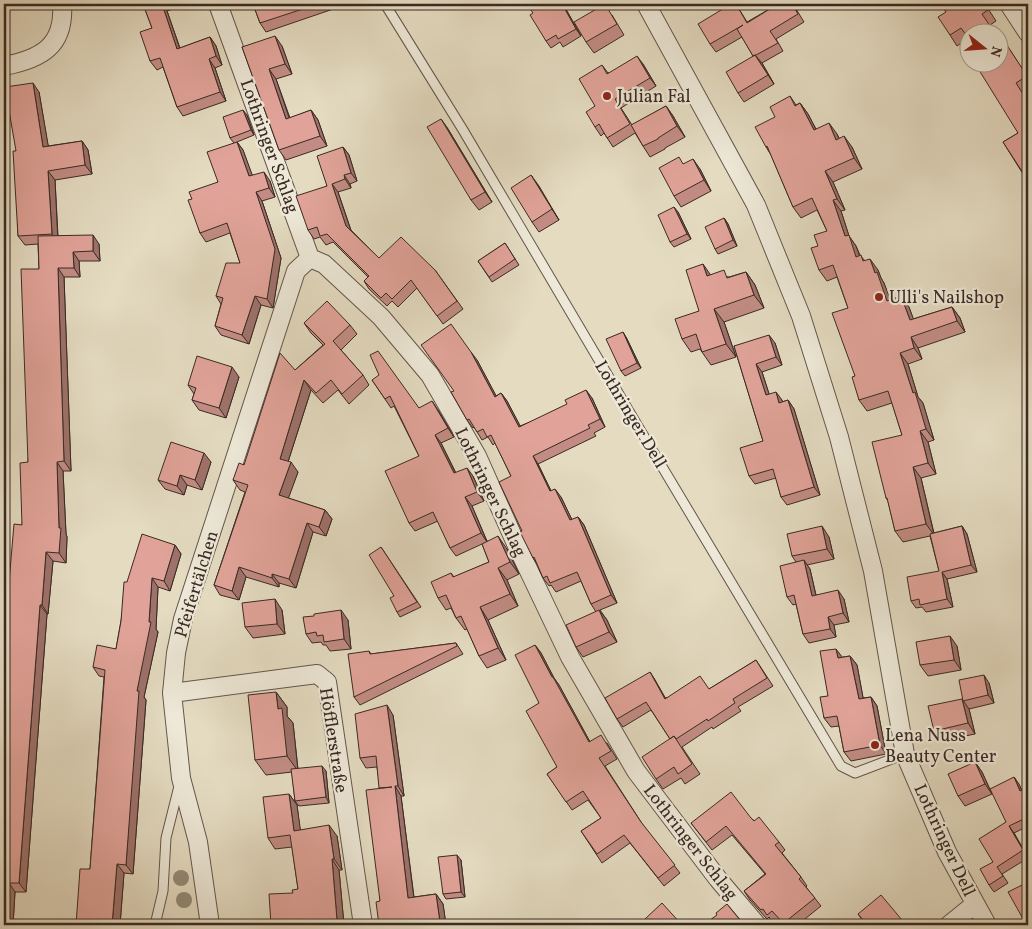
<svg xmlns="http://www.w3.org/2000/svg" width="1032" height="929" font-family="Vollkorn,serif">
<rect width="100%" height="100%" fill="#e4dbc1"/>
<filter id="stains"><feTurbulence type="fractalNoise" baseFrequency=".004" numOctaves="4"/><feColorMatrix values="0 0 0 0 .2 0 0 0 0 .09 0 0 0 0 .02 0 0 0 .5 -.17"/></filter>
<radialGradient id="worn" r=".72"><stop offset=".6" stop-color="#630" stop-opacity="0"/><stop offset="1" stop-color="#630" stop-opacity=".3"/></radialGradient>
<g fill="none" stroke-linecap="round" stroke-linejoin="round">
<g stroke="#64564b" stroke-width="11">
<path id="lane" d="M385,4l78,126 173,293 205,343 14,7 50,-19
M155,925l8,-34 3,-53 13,-52"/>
</g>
<g stroke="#64564b" stroke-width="20">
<path id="street" d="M218,4l92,254 14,6 57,53 49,58 47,81 41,92 52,109 66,114 82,108 39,46
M646,4l110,201 45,111 38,121 34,134 32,183 42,98 40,73
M1009,4l19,29
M4,66c37,-7 61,-20 58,-62
M172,693l145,-19 10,8 36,243
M210,925l-12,-83 -17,-64 -9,-85 4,-40 7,-34 113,-348 14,-13
M949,925l26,-21"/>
</g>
<use href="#lane" stroke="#ede8d7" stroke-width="9"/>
<use href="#street" stroke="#ede8d7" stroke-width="18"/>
</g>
<g fill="#948a77">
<circle cx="181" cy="878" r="8"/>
<circle cx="184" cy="900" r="8"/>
</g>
<path fill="#c28c84" stroke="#3a2a24" d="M143,4h45l-21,7 13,37 30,-11 6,9 6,19 -7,3 11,33 -43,15 -6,-9 -14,-40 -6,3 -7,-9 2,-33z
M253,4h88l1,2 -76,26 -6,-9z
M563,4l18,32 -18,11 -3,-5 -9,6 -5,-7 -13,-28z
M736,4l11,18 31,-18h15l11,18 -28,17 7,12 -21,12 12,21 -30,18 -6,-9 15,-37 -11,-19 -26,15 -6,-8z
M941,4h44l11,17 -6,4 5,7h-25l-2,6 -11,8 -7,-11 -4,-23z
M612,15l12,20 -30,18 -8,-11z
M1000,40l10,10 18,28v12l-5,3 5,8v81l-25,-40 15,-9 -18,-71z
M282,46l10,28 -16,5 14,39 21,-8 7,10 9,26 -41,14 -7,-10 -37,-103z
M643,64l13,22 -35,22 11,17 34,-19 7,10 12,21 -20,11v1l-15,8 -7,-11 -8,-13 -22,14 -9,-14 -3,3 -6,-9v-21l7,-41 6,8z
M39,92l9,54 34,-5 6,9 4,24 -37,6 3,56 41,8 1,17h-21l1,16h-16l7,194h-8l3,63 1,3 -1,26 -13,-2 -5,53h-1l-21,278h-11l-2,33h-9l4,-331 14,-69 6,-63 11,-193 -1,-25 -13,1 -7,-9 -2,-85z
M790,96l6,9 4,-2 8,11 8,15 21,5 2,4 13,9 10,22 -29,13 12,28 -4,1 8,25 7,10 4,9 5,6 13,9 3,8 3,5 6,17 19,7 4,12 39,-12 8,11 5,14 -47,16 4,11 -14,5 10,33 5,6 11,37 -6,2 8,32 -15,4 13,55 28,-7 5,8 10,38 -30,7 6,28 -27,5 -4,-5 -6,1 -5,-7 28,-30 -9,-35 -27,6 -8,-11 -7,-30 -2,-3 16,-63 -10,-32 -25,8 -8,-11 -4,-24 -7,-68 -11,-31 -10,4 -8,-11 -1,-24 9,-15 -10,-21 -16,8 -8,-11 -22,-52 -5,-8 9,-30z
M247,115l7,20 -17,7 6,8 9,26 18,5 5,16 -13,4 19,57 -8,50 -12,-3 -12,39 -28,-9 -6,-9 6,-22 -5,-8 24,-33 -10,-30 -24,9 -6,-9 -8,-34 26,-17 16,-39 -4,-5z
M441,119l7,10 44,73 -13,8 -8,-10z
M343,147l6,8 8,26 -7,3 1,4 -13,4 13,38 28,28 56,12 28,39 -20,15 -26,-36 -19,19 -6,-6 -5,5 -18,-17 -5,-8 4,-4 -35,-35 -7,3 -6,-8 -6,2 -6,-9z
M684,164l16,5 11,22 -30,16 -7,-11z
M531,175l28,45 -20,12 -7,-10z
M678,212l13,27 -17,8 -4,-5z
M724,218l4,6 9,22 -19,8 -3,-5z
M505,243l14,22 -27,17 -14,-21z
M746,272l9,13 9,23 -40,14 12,35 -25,8 -9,-13 -2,-3 -9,3 -9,-13 17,-28 12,-36 18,2z
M304,323l46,2 7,9 -16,16 22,25 6,10 -20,19 -11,-14 -15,13 -12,-13 -23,72 10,10 -10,26 37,12 7,9 -6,17 -13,-4 -17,56 -17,-5v4l-33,-10 -7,23 -19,-5 -6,-10 31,-93 -5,-2 -7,-10 11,-15 51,-95 28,-25 -12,-12z
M626,337l15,31 -16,8 -4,-5z
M775,343l7,22 -20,7 7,22 13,6v2l6,-2 6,9 26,86 -33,10 -6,-8 -5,-19 -21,6 -6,-8 14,-35 -29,-95z
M477,360l19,36 5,-3 6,8 13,25 72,-28 13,29 -11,6 2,3 -58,28 13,27 10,6 11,23 6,-3 6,8 33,78 -17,7 7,10 10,22 -34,15 -7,-10 20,-35 -5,-8 -10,-23 -25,11 -5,-7 -2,1 -6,-8 -6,-14 -4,-6 -11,-27 -11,-55 -16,-33 -2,2 -5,-8 -6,3 -8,-13 -1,1 -6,-8 -13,-29z
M239,377l-13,41 -27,-8 -7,-10 2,-6 -6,-9z
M372,380l47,28 19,2 16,27 -13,6 15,30 17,3 11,25 -12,5 15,35 20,8 12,25 -12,6 11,26 -30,14 18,40 -19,8 -8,-12 -12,-27 -2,1 -9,-12 -5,-10 -5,2 -8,-12 13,-25 3,4 35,-15 -7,-18 -26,12 -6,-8 -12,-27 -23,10 -6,-8 10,-67 -25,-50 -3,2z
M211,462l-9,28 -15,-5 -3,10 -19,-6 -7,-9z
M829,537l5,22 -27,6 3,4 6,26 28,4 5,23 -15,3 2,12 -27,6 -6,-9 -7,-30 -3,1 -6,-8 9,-35 -4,-6z
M175,545l6,9 -11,37 -12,-4 -2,42 2,3 -14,65 2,3 -13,174 -9,-1 -4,52h-44l14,-56 14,-192 -5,-1 -6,-9 23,-18 5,-28 6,-39z
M381,547l40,60 -21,10 -3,-5 -3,-16z
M282,610l3,24 -32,4 -8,-11z
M348,620l3,29 -21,2 -4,-6h-3l-2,-3 -9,1 -6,-9z
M456,643l7,11 -103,51 -6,-8 15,-46 2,3z
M535,645l6,8 13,25 5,7 31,57 17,1 10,16 -12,7 38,59 37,48 -16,13 -34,-43 -28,20 -21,-32 20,-13 -13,-18 -16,10 -25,-36 10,-7 -18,-64z
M957,646l4,24 -33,6 -8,-11z
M850,656l7,9 6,33 8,-1 6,9 9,48 -35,7 -7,-9 -5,-26 -8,1 -7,-9 4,-22 15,-39z
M756,660l17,26 -35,21 3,4 -28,18 -1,-2 -30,20 18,27 -15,10 -4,-6 -18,11 -7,-10 14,-40 -19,-29 -28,17 -6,-8 33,-47 5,8 10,18 44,-9z
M989,683l5,20 -25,6 6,25 -34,7 -7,-10 28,-32 1,2z
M276,692l11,15v9l6,7 5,46 28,2 3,32 -30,3 -4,-5 -3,-29 -26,3 -11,-15z
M393,715l11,81h-3l13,101 22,-3 7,10 3,21h-67l1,-24v-113l-3,-21 -11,1 -6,-10z
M975,762l7,10 10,22 -27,12 -7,-10z
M1014,777l8,13 6,-3v39l-14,7 14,25 -26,16 6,9 -14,9 -5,-7 4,-23 13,-40z
M289,794l8,11 3,25 37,6 5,34h-3l5,55h-73l22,-32 5,-4 -6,-42 -17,2 -7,-11z
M751,818l28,24 6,8 -3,3 19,24 6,9 -1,1 15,19 -21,17 25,2h-42l-5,-6 -5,4 -4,-6 -2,2 -17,-19 -6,-9 21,-17 -33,-39 -20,15 -21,-27z
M461,860l4,37 -19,2 -3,-5z
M1028,882v43h-1l-5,-8z
M858,914l44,6 4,5h-43l2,-1z
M740,920l4,5h-41z"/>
<path fill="#9e726b" stroke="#3a2a24" d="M162,4l5,7 16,47 -6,-9z
M562,4h1l18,32 -5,-7z
M275,36l7,10 10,28 -7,-10z
M210,37l6,9 6,19 -6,-9z
M755,55l7,8 12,21 -6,-9z
M637,56l6,8 13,22 -6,-8z
M209,59l6,9 11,33 -6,-9z
M269,69l7,10 17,50 -7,-10z
M33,83l6,9 11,64 -7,-9z
M800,103l8,11 14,27 -8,-11z
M666,106l7,10 12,21 -8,-11z
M243,110l4,5 7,20 -3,-5z
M311,110l7,10 9,26 -7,-10z
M441,119l7,10 44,73 -7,-10z
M829,123l8,11 7,17 -8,-11z
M844,136l8,11 10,22 -8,-11z
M82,141l6,9 4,24 -7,-9z
M237,142l6,8 13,35 -7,-9z
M343,147l6,8 8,26 -6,-8z
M693,159l7,10 11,22 -7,-11z
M48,171l7,9 3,63 -6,-9z
M825,171l8,11 12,28 -8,-11z
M264,172l6,9 5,16 -6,-9z
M344,175l6,9 1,4 -6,-9z
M531,175l8,11 20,34 -7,-11z
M332,184l6,8 14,42 -6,-8z
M256,192l6,9 19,57 -8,50 -6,-9z
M833,200l8,11 8,25 7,10 8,22 -8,-11 -11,-21z
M674,207l4,5 13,27 -4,-5z
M724,218l4,6 9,22 -4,-6z
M93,235l6,9 1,17 -7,-10z
M73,252l6,9 1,16 -6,-9z
M870,259l8,11 3,8 3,5 11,29 -8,-11 -12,-28z
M703,264l9,13 -5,-1z
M58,268l6,9 7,194 -7,-10z
M746,272l9,13 9,23 -10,-13z
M255,296l6,9 -12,39 -7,-9z
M901,296l8,11 9,24 -8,-11z
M952,307l8,11 5,14 -8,-11z
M714,309l10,13 12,35 -10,-13z
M623,332l3,5 15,31 -4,-5z
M769,335l6,8 7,22 -6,-8z
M911,337l7,11 4,11 -8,-11z
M471,352l6,8 24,45 -6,-8z
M900,353l8,11 10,33 5,6 11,37 -8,-11 -13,-36z
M756,364l6,8 10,31 -6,-8z
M232,367l7,10 -13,41 -7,-10z
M304,380l7,10 -25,78 -6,-9z
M586,390l6,8 13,29 -5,-8z
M776,392l6,8 3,11 -6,-8z
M501,393l6,8 18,34 -6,-8z
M788,400l6,9 26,86 -6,-8z
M432,401l6,9 16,27 -6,-9z
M920,431l8,11 8,32 -8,-11z
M435,435l6,8 19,39 -6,-9z
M204,453l7,9 -9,28 -7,-10z
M533,456l5,8 17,35 -5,-8z
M57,462l6,9 3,63 1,3 -1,26 -7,-10v-25z
M291,462l7,10 -12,33 -7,-10z
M913,467l8,11 13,57 -8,-11z
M467,468l6,8 11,25 -7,-9z
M180,475l7,10 -3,10 -7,-9z
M555,489l6,8 15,31 -6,-8z
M465,497l7,9 15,36 -6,-9z
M325,510l7,9 -6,17 -7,-9z
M578,517l6,8 33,78 -6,-8z
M307,523l6,9 -17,56 -7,-9z
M822,526l7,11 5,22 -7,-10z
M962,526l5,8 10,38 -6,-7z
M498,536l9,13 12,25 -9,-12z
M175,545l6,9 -11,37 -6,-10z
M46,552l7,9 -5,53 -6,-9z
M804,560l6,9 8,36 -6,-9z
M239,567l7,10 -7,23 -7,-9z
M498,568l9,12 11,26 -8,-12z
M942,572l5,7 6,28 -6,-8z
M272,574l7,9v4l-7,-9z
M152,578l6,9 -2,42 2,3 -14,65 2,3 -13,174 -7,-9 11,-174 12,-69z
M838,590l6,9 5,23 -6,-9z
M275,599l7,11 3,24 -8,-10z
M40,605l7,9 -21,278 -7,-9z
M480,607l8,13 18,40 -8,-12z
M341,610l7,10 3,29 -7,-10z
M599,610l8,10 10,22 -8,-10z
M828,617l6,8 2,12 -6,-8z
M950,636l7,10 4,24 -7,-10z
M535,645l6,8 13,25 5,7 36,66 -6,-9 -37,-65z
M836,649l7,9h-5z
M850,656l7,9 8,43 -6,-9z
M650,672l5,8 15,26 -5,-7z
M984,675l5,8 5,20 -6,-8z
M276,692l11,15v9l6,7 5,48 -11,-15 -9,-47z
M871,697l6,9 9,48 -6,-9z
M962,699l7,10 6,25 -7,-11z
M387,705l6,10 11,81 -6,-10z
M975,762l7,10 10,22 -7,-10z
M322,766l4,5 3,32 -3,-6z
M1014,777l5,7 6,14 -5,-7z
M395,786l6,10 14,111 -7,-9z
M289,794l8,11 5,37 -8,-11z
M329,825l8,11 5,34 -8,-11z
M1009,826l5,7 14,24 -5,-7z
M457,855l4,5 4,37 -4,-5z
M332,859l7,11 5,55h-3l-4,-5z
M117,864l7,9 -4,52h-8z
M9,883l6,9 -2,33h-7z
M436,894l7,10 3,21h-4l-2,-3z"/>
<path fill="#e1a399" stroke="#3a2a24" d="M143,4h19l15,45 33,-12 6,19 -7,3 11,33 -43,15 -17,-49 -10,3 -10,-29 12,-4z
M253,4h65l-58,19z
M527,4h35l14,25 -18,10 -2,-4 -10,6 -16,-26 3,-2z
M605,4l12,20 -31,18 -12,-20z
M731,4h5l11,19 31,-19h14l6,10 -28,17 8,12 -22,12h-1l-2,1 -16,-27 6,-4 -33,19 -12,-20z
M941,4h43l4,6 -6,4 12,18h-24v8l-9,-12 -11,7 -12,-18 8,-5z
M275,36l10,28 -16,5 17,50 25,-9 9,26 -41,14 -37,-103z
M1003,39l24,37 -11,7 12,19v76l-1,1 -24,-37 15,-9 -44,-71h26v-21z
M755,55l13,20 -30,18 -12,-21z
M637,56l13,22 -35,21 15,25 -23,14 -8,-14 -4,3 -9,-15 9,-6 -16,-27 23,-14 5,9z
M33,83l10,64 39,-6 3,24 -37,6 4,63 -34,2 -5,-85h3l-11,-64z
M790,96l5,10 5,-3 14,27 15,-7 7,17 8,-4 10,22 -29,13 12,28 -4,1 12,36 4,-1 7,22 5,-2 2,6 7,-2 5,14 2,-1 10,29 14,-5 9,24 42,-13 5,14 -46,16 3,11 -14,5 13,40 2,-1 11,37 -6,2 8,32 -15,4 13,57 -31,7 -8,-33h-1l-14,-56 30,-7 -14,-44 -29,9 -7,-23 3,-1 -23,-63 16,-5 -15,-43 -14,5 -8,-22 7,-2 -4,-11 13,-4 -15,-33 -19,9 -26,-61 -1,1 -11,-20 20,-10 -5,-10z
M666,106l11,20 -19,12v1l-15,7 -12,-21z
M243,110l8,20 -21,8 -7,-21z
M441,119l44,73 -14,8 -44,-73z
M237,142l12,34 15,-4 5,16 -13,4 19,57 -8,50 -12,-3 -13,39 -27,-9 8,-28 -7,-2 10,-33h14l-13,-40 -27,10 -12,-33 4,-1 -3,-7 29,-10 -11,-30z
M343,147l8,26 -7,2 1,4 -13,5 14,42 33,32 22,-21 34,33 22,31 -20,15 -26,-36 -19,19 -6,-6 -5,5 -17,-17 5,-5 -42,-42 -7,2 -3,-9 -9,3 -12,-34 31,-10 -10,-30z
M679,157l4,7 10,-5 11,21 -30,16 -15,-28z
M531,175l21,34 -20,13 -21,-34z
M674,207l13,27 -17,8 -12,-27z
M724,218l9,22 -18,9 -10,-22z
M93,235v16l-20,1 1,16h-16l6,193 -7,1 2,66h2l-2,25 -13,-1 -4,53h-2l-21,278h-10l-3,42h-2v-331h4l6,-70 8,1 -2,-62 8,-1 -7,-193h18l-1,-33z
M505,243l10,16 -26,18 -11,-16z
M703,264l4,12 17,-6 3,8 19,-6 8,23 -40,14 12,35 -24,8 -6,-18 -14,5 -7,-20 24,-8 -13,-41z
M327,301l23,24 -17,16 30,34 -21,19 -11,-14 -15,13 -12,-13 -24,79 11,3 -12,33 46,15 -6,17 -12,-4 -18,56 -17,-5v4l-33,-11 -7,24 -18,-6 34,-100 -15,-5 6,-17 5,2 36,-112 15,17 30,-26 -21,-21z
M451,324l20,28 24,45 6,-4 18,34 48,-23 -2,-4 21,-10 14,29 -12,6 2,3 -57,28 17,35 5,-2 15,31 8,-3 33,78 -20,9 -14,-32 -27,11 -3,-7 -4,2 -9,-21 -1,1 -13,-26 2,-1 -23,-49 12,-6 -20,-41 -4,2 -4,-8 -6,3 -8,-13 -2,1 -16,-28 3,-1 -33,-46z
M623,332l14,31 -16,8 -15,-32z
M769,335l7,22 -20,7 10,31 10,-3 3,11 9,-3 26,87 -33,10 -8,-28 -24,7 -9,-28 23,-7 -29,-95z
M378,351l41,57 13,-7 16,27 -13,7 19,38 13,-5 10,24 -12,5 16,36 -31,15 -17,-36 -24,11 -24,-52 34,-15 -29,-60 -5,3 -13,-19 7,-5 -9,-20z
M197,356l35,11 -13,41 -27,-8 4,-12 -8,-3z
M171,442l33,11 -9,27 -15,-5 -3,11 -19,-6z
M822,526l5,23 -35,7 -5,-22z
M962,526l9,39 -29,7 5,27 -27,6 -1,-6 -8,2 -4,-24 32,-6 -9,-37z
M142,534l33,11 -11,36 -12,-3 -3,44h2l-14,69h2l-13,174 -9,-1 -5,61h-36l4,-56h10l15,-199 -12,-3 4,-22 19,4 5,-28 3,-39h3z
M498,536l12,26 -12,6 12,26 -30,13 18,41 -19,8 -18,-40 -5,2 -10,-23 -8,3 -7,-16 20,-9 2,4 36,-15 -7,-18z
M381,547l36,55 -20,10 -7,-14 4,-2 -25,-41z
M804,560l8,36 26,-6 5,23 -15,4 2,12 -27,5 -9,-39 -7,2 -7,-31z
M275,599l2,25 -32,3 -3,-24z
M341,610l3,29 -20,3 -1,-7 -6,1 -1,-4 -10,2 -3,-17 11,-1v-2z
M599,610l10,22 -33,15 -10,-22z
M950,636l4,24 -34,5 -4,-23z
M456,643l1,3 -103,51 -6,-43 21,-3 1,3z
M535,645l17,32h1l36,65 12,-7 10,16 -12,7 42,64 34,43 -17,13 -34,-43 -27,19 -16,-23 20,-13 -18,-27 -17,11 -19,-28 10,-7 -31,-56 13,-8 -24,-48z
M836,649l2,9 12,-2 9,43 12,-2 9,48 -36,7 -7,-36 -13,2 -4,-21 8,-1 -8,-45z
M756,660l11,18 -34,21 2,4 -27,18 -1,-2 -31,20 -2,-3 -4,3 -24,-37 -29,17 -12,-21 45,-26 15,27 35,-23 9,13z
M984,675l4,20 -25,6 -4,-21z
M276,692l2,17 4,-1 5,48 -32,4 -7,-65z
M962,699l6,24 -34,8 -6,-25z
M387,705l11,81h-3l13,112 28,-4 4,28h-2v3h-59l-3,-23 4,-1 -14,-111 26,-3 -13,1 -3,-32 -16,2 -5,-44z
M674,736l18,28 -14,10 -4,-7 -18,12 -14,-22z
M975,762l10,22 -27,12 -10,-22z
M322,766l4,31 -31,4 -4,-32z
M1014,777l6,14 8,-4v30l-19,9 14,24 -26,17 6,9 -14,9 -9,-16 13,-7 -14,-23 27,-17 -16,-33z
M731,792l20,26 3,3 5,-4 20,25 -4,3 26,32 -2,2 16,19 -30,24 40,3h-40l-13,-14 -5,4 -4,-6 -2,1 -17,-19 22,-17 -40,-48 -20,16 -15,-19z
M289,794l5,37 35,-6 5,34h-2l5,61 -17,2 1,3h-50l-2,-31 24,-1 -1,-3 6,-1 -8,-54 -22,3 -5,-41z
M457,855l4,37 -18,2 -5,-37z
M1028,882v32l-6,3 -14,-25z
M881,895l21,25 -6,5h-33l3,-2 -8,-9z
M662,903l20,22h-32l-5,-6z
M727,904l13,16 -8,5h-29l14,-10 -1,-2z"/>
<g fill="#8f2418" stroke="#ede8d7" stroke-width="2">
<circle cx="607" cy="96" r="5"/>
<circle cx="879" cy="297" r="5"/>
<circle cx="875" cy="745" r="5"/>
</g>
<g text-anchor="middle" stroke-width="4.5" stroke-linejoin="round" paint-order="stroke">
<g font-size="18" fill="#3a2a24" stroke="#ede8d7" text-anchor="start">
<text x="617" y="102">Julian Fal</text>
<text x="889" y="303">Ulli's Nailshop</text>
<text x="885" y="741">Lena Nuss<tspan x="885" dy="21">Beauty Center</tspan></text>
</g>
<g font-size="18" fill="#3a2a24" stroke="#ede8d7">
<text transform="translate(270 146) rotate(70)" y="6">Lothringer Schlag</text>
<text transform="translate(631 414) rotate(59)" y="6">Lothringer Dell</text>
<text transform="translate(491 492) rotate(64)" y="6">Lothringer Schlag</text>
<text transform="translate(196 584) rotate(-73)" y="6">Pfeifertälchen</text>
<text transform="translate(334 740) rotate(81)" y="6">Höfflerstraße</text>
<text transform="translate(945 840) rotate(65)" y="6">Lothringer Dell</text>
<text transform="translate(691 842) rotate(52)" y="6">Lothringer Schlag</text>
</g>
</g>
<rect width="1032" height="929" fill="none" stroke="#e4dbc1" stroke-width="20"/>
<rect x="5" y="5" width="1022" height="919" fill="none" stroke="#3a2a24" stroke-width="2.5"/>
<rect x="10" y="10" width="1012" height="909" fill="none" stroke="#3a2a24"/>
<g transform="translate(984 48) rotate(107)"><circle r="24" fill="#ede8d7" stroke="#a59c8f"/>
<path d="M0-4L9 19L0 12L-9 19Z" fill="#8f2418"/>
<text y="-8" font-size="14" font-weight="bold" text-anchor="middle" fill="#3a2a24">N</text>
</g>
<rect width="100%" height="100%" filter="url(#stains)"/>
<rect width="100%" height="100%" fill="url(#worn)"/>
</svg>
